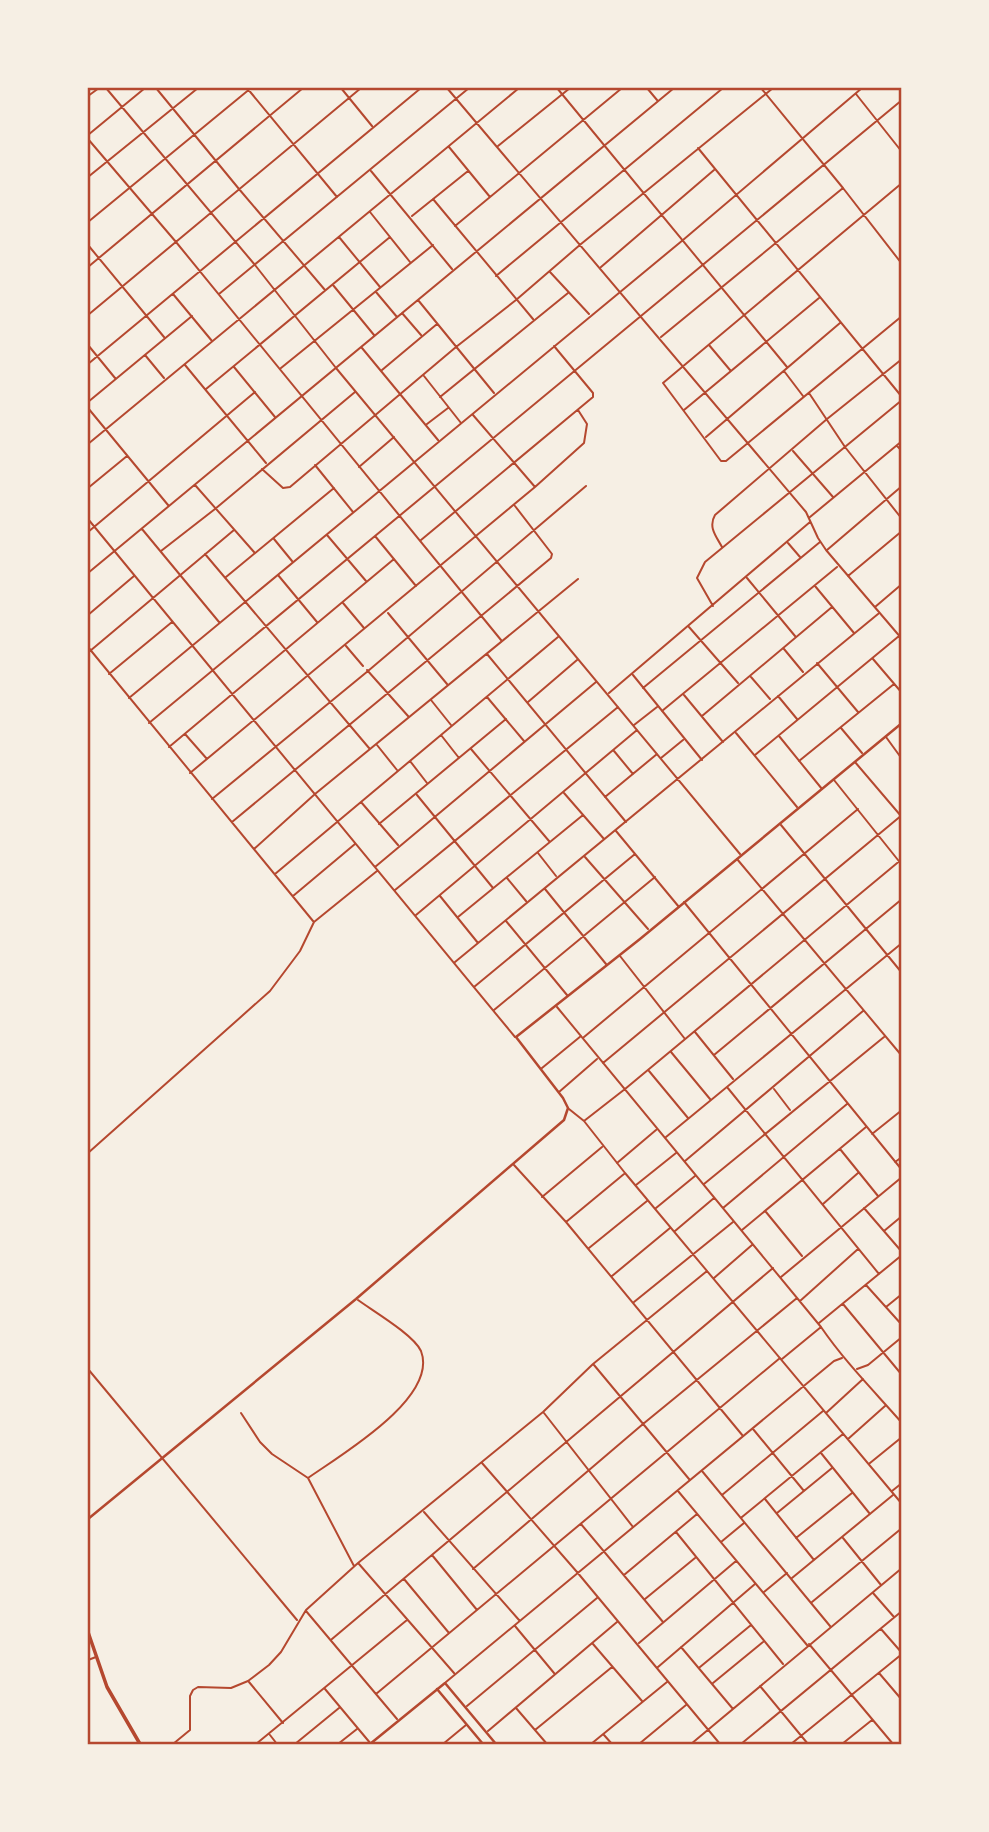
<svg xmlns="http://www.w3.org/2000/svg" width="989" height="1832" font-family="'Public Sans',sans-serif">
<rect width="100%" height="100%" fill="#f6efe4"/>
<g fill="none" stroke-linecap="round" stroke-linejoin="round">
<path stroke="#b5482f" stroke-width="2" d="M106,88l149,177 81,103 404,486
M156,88l83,101 86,101
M247,88l90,109
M341,88l31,38
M447,88l359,424 12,26 8,12 76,89
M557,88l230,279
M647,88l10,12
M761,88l82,100 59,76
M856,94l46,58
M88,96l11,-8
M88,135l57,-47
M88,139l88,103 325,398
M498,146l72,-58
M449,147l41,50
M698,148l204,249
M371,171l81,98
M88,177l110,-89
M902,183l-239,200 58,78h5l176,-145
M433,199l100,120
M370,212l40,50
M412,216l56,-45
M88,222l163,-134
M455,226l167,-138
M339,237l41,50
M88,245l76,92
M88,267l215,-179
M601,267l113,-97
M550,272l39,42
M496,276l227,-188
M333,285l41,50
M376,292l21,25
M173,294l39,47
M219,294l250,-206
M418,300l76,93
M402,313l19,22
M88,315l273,-227
M661,337l182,-149
M88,345l27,33
M709,345l21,25
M362,348l76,92
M145,355l19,23
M88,364l333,-276
M185,365l81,98
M234,367l41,50
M281,368l152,-123
M382,370l55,-46
M784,371l19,25
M424,376l37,47
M206,389l184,-152
M809,393l36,54 57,72
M440,397l128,-104
M88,402l104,-86
M88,408l80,97
M684,410l135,-112
M473,415l62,72
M427,424l21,-16
M706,437l134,-114
M88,444l431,-356
M897,446l5,5
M793,451l40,46
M315,465l38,47
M359,467l35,-30
M262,469l21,19 7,-1 166,-140 60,-47 65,-56 192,-156
M195,485l59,67
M88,488l39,-32
M810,517l92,-76
M88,519l427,518
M142,529l77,93
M88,532l167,-140
M327,535l39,46
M375,536l41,50
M274,539l18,22
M421,540l172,-143v-4l-39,-47
M788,543l12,14
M722,547c-6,-11 -14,-20 -7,-32l112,-96 75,-60
M827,550l75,-64
M161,551l54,-42 140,-117
M205,554l164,194
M88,573l586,-485
M278,575l39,47
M848,576l54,-45
M226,577l108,-89
M747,578l48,58
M815,586l39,47
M343,603l21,25
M713,606l-16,-28 8,-16 197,-162
M875,607l27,-23
M388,613l59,71
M88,615l46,-39
M689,627l49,56
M346,646l17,20
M88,647l225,274
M784,649l19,23
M90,651l144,-121
M487,654l139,168
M873,659l29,34
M817,663l41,49
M367,670l41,46
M109,674l63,-52
M633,675l69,85
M751,677l19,22
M643,688l177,-146
M609,693l201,-171
M684,695l39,47
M778,696l19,23
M487,697l37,44
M129,698l554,-458 179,-152
M431,700l20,25
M528,702l49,-42
M662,711l175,-144
M702,716l130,-109
M149,723l753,-623
M634,725l23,-18
M841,728l21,25
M736,733l61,74
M185,734l22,25
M441,735l18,23
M779,736l43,53
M886,737l16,22
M377,745l20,25
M169,747l225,-188
M471,749l78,92
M614,751l19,23
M755,755l144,-119
M661,758l22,-18
M410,761l17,22
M799,761l95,-77
M855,762l46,54
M190,773l345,-286 49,-44 3,-19 -9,-14
M834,780l68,85
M564,793l40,46
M417,795l76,93
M605,797l52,-43
M212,799l156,-128 218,-185
M361,802l37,43
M232,822l319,-264 1,-4 -37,-48
M379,824l127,-105
M781,825l121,148
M616,831l63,76
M254,849l61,-55 263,-215
M538,853l18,23
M585,857l63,72
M737,859l165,197
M375,867l221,-185
M275,874l283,-237
M507,878l19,23
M545,889l61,75
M395,890l223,-183
M293,896l62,-52
M440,896l38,47
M684,902l218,268
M416,915l221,-185
M458,917l125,-102
M506,921l61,74
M620,956l65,83
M455,962l423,-348
M474,987l161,-133
M557,1007l264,320c24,35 53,64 81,96
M494,1010l161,-133
M695,1032l38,47
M584,1037l274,-228
M671,1052l39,47
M714,1055l188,-156
M603,1063l299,-248
M542,1068l39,-32
M649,1071l39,47
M727,1087l152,187
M774,1089l16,21
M559,1092l38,-33
M569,1109l15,12 41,52 277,331
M584,1121l41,-32 277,-230
M872,1134l30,-24
M666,1137l236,-194
M840,1149l38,47
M88,1153l182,-162 30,-40 14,-29 63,-51
M685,1161l178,-150
M895,1162l7,-5
M617,1163l39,-33
M514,1165l52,57 177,214
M704,1184l180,-147
M636,1185l40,-32
M542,1197l60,-50
M823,1204l35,-31
M656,1208l39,-32
M723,1208l124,-104
M864,1208l38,44
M766,1212l36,44
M566,1222l58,-48
M742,1230l124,-103
M675,1231l39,-33
M884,1231l18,-15
M589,1248l58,-47
M612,1276l58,-48
M781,1277l121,-100
M714,1278l38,-33
M866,1285l36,40
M800,1301l58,-52
M634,1302l99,-80
M843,1304l59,71
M886,1307l16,-13
M819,1323l83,-68
M782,1359l39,-32
M594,1365l95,114
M88,1369l209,251
M857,1369l11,-4 34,-28
M241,1413l19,29 12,12 36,24 46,88
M544,1413l89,114
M826,1413l37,-34
M753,1429l51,62
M848,1439l37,-33
M821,1453l49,61
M482,1463l95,109 143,172
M870,1463l32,-26
M702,1471l128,155
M308,1478c31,-22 131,-80 113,-127 -7,-16 -48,-40 -63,-51
M678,1491l129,154
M892,1491l10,-8
M722,1495l101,-84
M765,1499l49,61
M424,1512l95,108
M777,1513l55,-45
M742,1517l101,-83
M581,1524l82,98
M676,1532l107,132
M796,1538l56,-45
M843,1538l38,47
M721,1542l23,-19
M432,1555l45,55
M359,1564l95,109
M473,1569l170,-145 154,-126
M624,1575l73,-61
M792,1578l101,-83
M404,1579l45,54
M764,1592l23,-19
M873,1593l21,24
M645,1599l50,-41
M812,1602l90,-74
M306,1611l91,108
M515,1626l39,47
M881,1629l21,24
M332,1639l441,-371
M639,1643l97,-82
M593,1644l49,57
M809,1644l84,100
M681,1647l52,62
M88,1660l8,-3
M658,1667l97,-83
M700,1667l51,-42
M879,1673l23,27
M249,1682l34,41
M446,1682l388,-321 8,-3
M713,1683l50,-41
M760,1686l48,58
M325,1689l46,55
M376,1694l404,-336
M467,1706l130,-108
M516,1708l31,36
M535,1730l77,-63
M488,1731l129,-109
M270,1735l7,9
M604,1735l8,9
M173,1744l17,-14v-34l3,-6 5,-3 33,1 17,-7 21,-16 12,-13 25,-42 52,-47 185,-151 50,-48 114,-93
M256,1744l151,-124
M295,1744l44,-36
M338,1744l19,-15
M443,1744l23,-19
M591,1744l76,-62
M639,1744l47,-39
M691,1744l211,-176
M741,1744l161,-133
M791,1744l111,-90
M842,1744l30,-24"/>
<path stroke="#b5482f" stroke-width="2.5" d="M88,1519l268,-220 208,-179 4,-12 -5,-10 -47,-61 124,-98 262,-216"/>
<path stroke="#b5482f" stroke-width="2.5" d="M437,1689l46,55
M370,1744l75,-61 51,61"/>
<path stroke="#b5482f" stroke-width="3.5" d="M88,1632l19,55 33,57"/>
<path stroke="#cf8b77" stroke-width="2" d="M88,1715l1,29"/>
</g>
<rect width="989" height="1832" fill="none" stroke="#f6efe4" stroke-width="178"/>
<rect x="89" y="89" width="811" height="1654" fill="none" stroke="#b5482f" stroke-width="2.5"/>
</svg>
